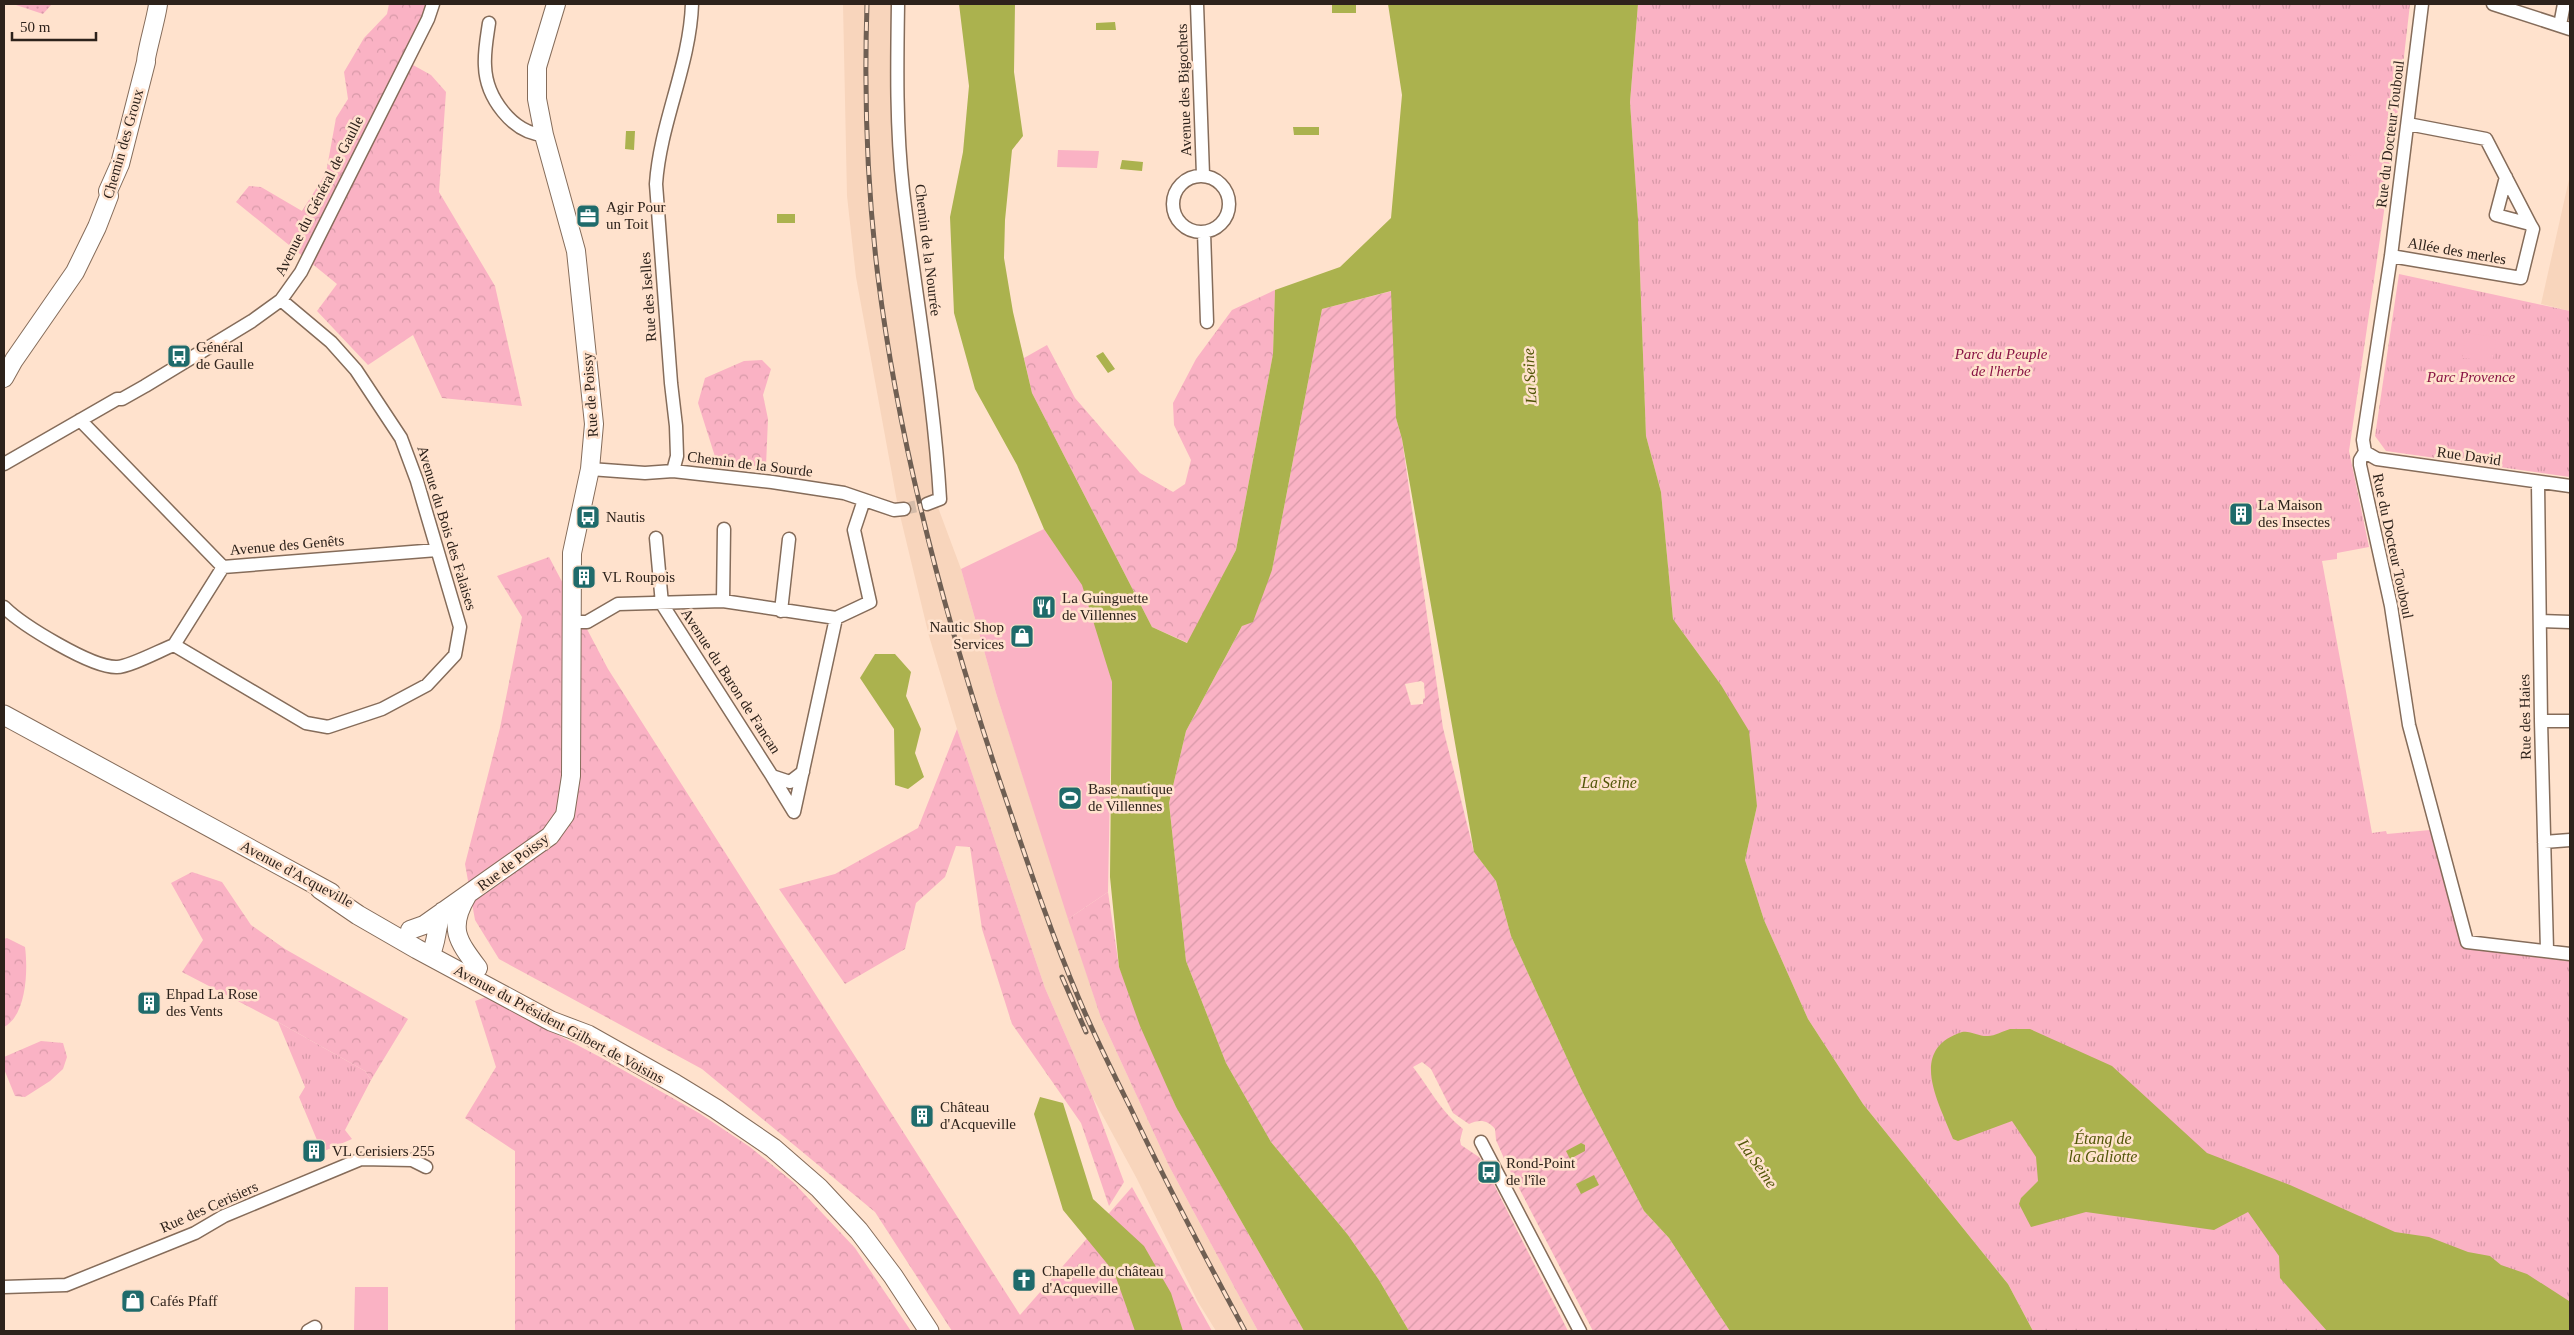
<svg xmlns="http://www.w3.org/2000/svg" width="2574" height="1335" font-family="Georgia,serif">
<defs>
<pattern id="grass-dots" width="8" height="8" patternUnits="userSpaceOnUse" patternTransform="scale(1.25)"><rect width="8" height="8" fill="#fab2c4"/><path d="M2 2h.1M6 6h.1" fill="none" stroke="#d799a8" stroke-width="1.8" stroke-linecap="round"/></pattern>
<pattern id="forest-crowns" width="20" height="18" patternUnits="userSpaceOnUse" patternTransform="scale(1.25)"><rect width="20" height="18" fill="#fab2c4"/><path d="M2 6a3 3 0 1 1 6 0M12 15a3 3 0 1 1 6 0" fill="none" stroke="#d799a8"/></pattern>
<pattern id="park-tufts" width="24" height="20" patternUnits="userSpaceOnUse" patternTransform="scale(1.25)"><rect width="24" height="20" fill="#fab2c4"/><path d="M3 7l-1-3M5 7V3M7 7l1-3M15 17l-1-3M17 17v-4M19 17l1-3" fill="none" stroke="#d799a8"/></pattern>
<pattern id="garden-furrows" width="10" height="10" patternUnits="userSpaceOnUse" patternTransform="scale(1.25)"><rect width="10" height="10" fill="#fab2c4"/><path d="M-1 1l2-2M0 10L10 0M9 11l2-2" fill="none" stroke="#d799a8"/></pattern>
</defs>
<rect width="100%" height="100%" fill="#ffe2cd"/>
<path fill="#f8d5bc" d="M843,4h50l2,102 34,329 4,59 28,75 35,124 105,325 68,148 89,165h-42l-18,-29 -61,-123 -45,-83 -47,-108 -88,-259 -28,-93 -31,-129 -42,-230 -9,-81z
M2570,175v136l-29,-7z"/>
<path fill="url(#grass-dots)" d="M13,4h39l-9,10z"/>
<path fill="url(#forest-crowns)" d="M389,4h42l-20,35 2,26 18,10 15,17 -7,100 56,94 27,120 -80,-8 -29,-63 -45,30 -51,-54 20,-27 -101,-82 13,-16 12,1 41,24 24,-38 10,-55 12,-19 -4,-27 20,-34 23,-24z
M1275,290l-2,64 -37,196 -48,93 -36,-16 -120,-234 -8,-35 23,-13 28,53 65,75 33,19 12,-8 6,-24 -17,-35 -1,-22 23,-44 36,-49z
M762,360l9,9 -8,26 5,24 -2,47h-48l-20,-63 7,-25 39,-17z
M549,557l59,112 412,646 112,-128 80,144h-260l-77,-119 -173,-143 -203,-110 -24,-39 -10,-56 35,-136 22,-111 -25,-41z
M957,729l88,259 47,108 32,86 -15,24 -28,-83 -69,-99 -30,-95 -12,-82 -14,-1 -11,31 -29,26 -11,46 -60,35 -66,-95 56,-15 83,-46z
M192,872l30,10 29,43 34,24 123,70 -37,61 -6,-9 -87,-49 -96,-50 21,-32 -32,-57z
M1108,892l11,75 57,140 128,224h-46l-89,-165 -68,-148 -33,-99z
M7,938l18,9c3,22 2,68 -21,80v-88z
M486,997l114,60 99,56 51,34 43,35 62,66 56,83h-396v-180l-50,-33 31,-51 -21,-66z
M41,1041l22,2 4,14 -4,12 -13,12 -25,16 -10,-1 -11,-27v-12z"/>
<path fill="url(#park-tufts)" d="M1638,4h772l-16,139 -45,308 20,96 -32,6v6l-15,2 50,272 14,-2 1,3 43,-4 32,118 108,13v370h-537l-25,-47 -145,-180 -55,-85 -44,-99 -19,-60 12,-54 -36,-121 -48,-66 -12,-127 -15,-56 -8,-217 -8,-117z
M2399,274l171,37v166l-184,-26 -11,-15z
M278,1022l87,49 6,9 -26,50 7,9 -30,13 -23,-55 6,-10z"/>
<path fill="url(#garden-furrows)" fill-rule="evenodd" d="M1392,291l4,127 6,21 41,289 31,124 22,29 15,55 71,155 62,120 25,27 61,93h-137l-87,-168 -10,-23 -1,-11c-7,-9 -16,-10 -26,-5l-16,-11 -22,-44 -9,-7 -9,5c17,22 28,45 50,62l-3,11 1,5 18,12 4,6 85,168h-159l-30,-51 -31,-45 -77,-93 -45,-79 -40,-102 -17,-158 17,-72 86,-161 50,-261zM1421,681l3,2 1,15 -2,1v5l-12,1 -6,-21z"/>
<path fill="#fab2c4" d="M1058,150l41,1 -2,17 -40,-1z
M2349,155l7,1 1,50h-8z
M2466,333l30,4 -3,24 -31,-3z
M1044,529l46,66 22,87 -4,210 -40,27 -72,-226 -35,-124z
M355,1287h33v44h-34z"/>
<path fill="#abb24e" d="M959,4h56l-1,68 9,64 -11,14 -7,70 -1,38 9,54 19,81 120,234 35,16 49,-93 37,-196 2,-64 65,-23 51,-49 11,-123 -14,-91h250l-8,98 8,117 8,217 15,56 12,127 48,66 28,46 8,75 -12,54 19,60 44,99 55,85 145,180 25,47h-303l-61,-93 -25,-27 -62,-120 -71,-155 -15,-55 -22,-29 -72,-413 -6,-21 -5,-127 -69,18 -50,261 -19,52 -11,4 -56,105 -17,72 17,158 40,102 45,79 77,93 31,45 30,51h-105l-128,-224 -36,-81 -21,-59 -9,-90 2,-195 -30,-97 -38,-56 -27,-64 -42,-76 -21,-76 -4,-96 13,-65 6,-66z
M1332,4h24v9h-24z
M1115,22l1,8h-20v-7z
M1293,127h26v8h-25z
M626,131h9l-1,19 -9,-1z
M1122,160l21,2 -1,9 -22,-2z
M777,214h18v9h-18z
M1103,352l12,17 -7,4 -12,-17z
M875,654h20l16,18 -5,24 15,33 -6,24 9,24 -16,12 -13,-4 -1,-56 -34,-51z
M2010,1029h20l82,37 95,87 83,32 105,47 34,5 39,15 22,4 11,9 26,9 42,27 1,30h-243l-47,-53 -1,-22 -31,-44 -34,18 -128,-18 -55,15 -12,-23 2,-6 17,-17 -2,-24 -24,-36 -54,20 -5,-2c-14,-37 -46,-89 9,-107 8,-2 18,5 26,4 7,0 15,-5 22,-7z
M1040,1097l23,6 30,96 51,47 27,47 12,38h-48l-21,-59 -51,-62 -29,-96z
M1581,1143l4,2v6l-15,8 -4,-8z
M1594,1175l5,10 -18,9 -5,-10z"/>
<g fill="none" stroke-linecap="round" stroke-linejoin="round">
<path stroke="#d5bca9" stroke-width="12" stroke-dasharray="12 6" stroke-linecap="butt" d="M904,509l23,-5"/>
<g stroke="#856c5a" stroke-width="15">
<path id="street" d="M898,4c-1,62 -2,124 5,186 12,103 31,206 37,309l-13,5
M1197,4l6,171
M2422,4l-31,252 -28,184 2,12 -5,8v5l31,141 18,119 58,217 103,12
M2493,4l77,25
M489,23c-2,14 -5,29 -4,43 1,31 27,67 59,69
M2560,25l4,-21
M2408,124l78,15 44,85 -34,-9 10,-38
M1173 204a28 28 0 1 1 56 0a28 28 0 1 1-56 0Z
M1204,232l3,90
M2391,256l130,22 12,-49 -3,-5
M80,420l143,147 214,-17
M2365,452l12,7 193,27
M4,464l113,-65h5l23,-13 107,-65 29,-21 20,-28 127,-253 5,-15
M590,469l55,4 28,-2 99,11 72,11 50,17 10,-1
M673,471l4,-15 -1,-30 -5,-43 -15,-199c4,-61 34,-119 36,-180
M2538,483l3,238 6,229
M656,538l6,66 110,172 18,6 13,-10
M723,601l1,-72
M4,607c18,18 88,61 113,60 12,0 44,-17 57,-22l132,78 22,4 54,-18 45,-24 28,-30 5,-28 -43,-146 -16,-43 -45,-68 -25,-28 -50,-42
M781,611l8,-72
M836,618l34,-16 -16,-72 10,-30
M2540,621l30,1
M571,622h16l31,-18 105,-3 113,17
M174,645l49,-78
M2541,721h29
M772,776l22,36 42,-194
M2544,842l26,-2
M1481,1142l99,189
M4,1287l62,-2 129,-52 29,-17 137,-57 51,1 14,7
M308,1331l7,-4"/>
</g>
<g stroke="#856c5a" stroke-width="20">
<path id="secondary" d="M4,378l10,-18 61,-88 22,-45 12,-31 -1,-5 12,-27 26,-102c-1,-6 11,-46 12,-58
M467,896c-19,32 -10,44 11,72
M410,930l14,-5 126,-89 15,-21 6,-39 1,-223 18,-84 4,-45 -18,-173 -32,-116 -7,-36v-32l19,-63
M430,955c8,-13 5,-29 13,-44"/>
</g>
<g stroke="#856c5a" stroke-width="21">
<path id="primary" d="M4,715l327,178
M320,889l38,26 59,34 134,72 37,14 87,49 41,25 57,39 46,40 40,43 34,45 36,55"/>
</g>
<use href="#street" stroke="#fff" stroke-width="12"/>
<use href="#secondary" stroke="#fff" stroke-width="18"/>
<use href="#primary" stroke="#fff" stroke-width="19"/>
<g stroke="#6f5f53" stroke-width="5">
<path id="rail" d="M867,4c-3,90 0,183 11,273 23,183 73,364 133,537 21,62 42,124 68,185 15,36 33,72 51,108 36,76 75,150 115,224
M1062,977l24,55"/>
</g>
<use href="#rail" stroke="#ffe2cd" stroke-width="3" stroke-dasharray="9" stroke-linecap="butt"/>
</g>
<defs>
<g id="office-square" transform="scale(1.25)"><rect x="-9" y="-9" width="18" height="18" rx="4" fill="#1f6b6b" stroke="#ffe2cd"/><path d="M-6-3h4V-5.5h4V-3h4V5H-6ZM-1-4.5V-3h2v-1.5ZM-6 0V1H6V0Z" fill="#fff"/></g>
<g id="bus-square" transform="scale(1.25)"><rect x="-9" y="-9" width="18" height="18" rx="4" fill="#1f6b6b" stroke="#ffe2cd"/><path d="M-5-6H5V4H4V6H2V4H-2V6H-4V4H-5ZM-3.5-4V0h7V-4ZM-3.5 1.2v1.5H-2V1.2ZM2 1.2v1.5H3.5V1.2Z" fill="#fff"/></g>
<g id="building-square" transform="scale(1.25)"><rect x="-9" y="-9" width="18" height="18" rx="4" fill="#1f6b6b" stroke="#ffe2cd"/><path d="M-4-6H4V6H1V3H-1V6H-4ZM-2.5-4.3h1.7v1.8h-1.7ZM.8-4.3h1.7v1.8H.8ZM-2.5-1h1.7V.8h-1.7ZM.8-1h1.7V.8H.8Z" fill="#fff"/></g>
<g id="restaurant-square" transform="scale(1.25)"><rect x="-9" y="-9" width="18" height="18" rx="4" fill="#1f6b6b" stroke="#ffe2cd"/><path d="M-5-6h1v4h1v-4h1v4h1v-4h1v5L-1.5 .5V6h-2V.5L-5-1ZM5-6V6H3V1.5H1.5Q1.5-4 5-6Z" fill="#fff"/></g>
<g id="shop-square" transform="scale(1.25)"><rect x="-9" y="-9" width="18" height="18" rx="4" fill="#1f6b6b" stroke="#ffe2cd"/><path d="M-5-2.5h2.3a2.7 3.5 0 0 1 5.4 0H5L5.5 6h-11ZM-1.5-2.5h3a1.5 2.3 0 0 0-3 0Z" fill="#fff"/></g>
<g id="stadium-square" transform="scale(1.25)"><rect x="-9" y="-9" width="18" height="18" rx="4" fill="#1f6b6b" stroke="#ffe2cd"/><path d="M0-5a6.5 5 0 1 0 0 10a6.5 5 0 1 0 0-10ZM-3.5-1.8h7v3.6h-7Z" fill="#fff"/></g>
<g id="church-square" transform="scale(1.25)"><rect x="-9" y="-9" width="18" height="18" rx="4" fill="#1f6b6b" stroke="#ffe2cd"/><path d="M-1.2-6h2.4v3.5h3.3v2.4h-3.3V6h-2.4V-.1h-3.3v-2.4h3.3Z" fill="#fff"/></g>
</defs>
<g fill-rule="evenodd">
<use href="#office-square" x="588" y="216"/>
<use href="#bus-square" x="179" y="356"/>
<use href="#building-square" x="2241" y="514"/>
<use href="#bus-square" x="588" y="517"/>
<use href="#building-square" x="584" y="577"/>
<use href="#restaurant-square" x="1044" y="607"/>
<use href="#shop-square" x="1022" y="636"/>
<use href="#stadium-square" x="1070" y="798"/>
<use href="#building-square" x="149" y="1003"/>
<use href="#building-square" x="922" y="1116"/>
<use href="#building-square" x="314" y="1151"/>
<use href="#bus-square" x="1489" y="1172"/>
<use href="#church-square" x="1024" y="1280"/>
<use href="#shop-square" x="133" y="1301"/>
</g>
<g text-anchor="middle" stroke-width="5" stroke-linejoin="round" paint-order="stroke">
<g font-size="15" fill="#2d221b" stroke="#ffe2cd">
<text transform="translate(1184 90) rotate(-92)" y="5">Avenue des Bigochets</text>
<text transform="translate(2390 134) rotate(-83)" y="5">Rue du Docteur Touboul</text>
<text transform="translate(123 144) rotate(-74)" y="5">Chemin des Groux</text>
<text transform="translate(319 196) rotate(-63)" y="5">Avenue du Général de Gaulle</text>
<text transform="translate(928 250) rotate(83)" y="5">Chemin de la Nourrée</text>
<text transform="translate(2457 251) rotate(10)" y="5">Allée des merles</text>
<text transform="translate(648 297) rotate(-94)" y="5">Rue des Iselles</text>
<text transform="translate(590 395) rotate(-94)" y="5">Rue de Poissy</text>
<text transform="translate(2469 456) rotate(8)" y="5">Rue David</text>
<text transform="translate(750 464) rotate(7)" y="5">Chemin de la Sourde</text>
<text transform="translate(447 528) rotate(73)" y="5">Avenue du Bois des Falaises</text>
<text transform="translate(287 545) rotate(-5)" y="5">Avenue des Genêts</text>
<text transform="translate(2393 546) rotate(78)" y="5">Rue du Docteur Touboul</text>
<text transform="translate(731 681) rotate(57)" y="5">Avenue du Baron de Fancan</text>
<text transform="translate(2525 717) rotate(-91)" y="5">Rue des Haies</text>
<text transform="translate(513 862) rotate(-37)" y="5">Rue de Poissy</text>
<text transform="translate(297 874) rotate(28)" y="5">Avenue d'Acqueville</text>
<text transform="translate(559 1024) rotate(28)" y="5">Avenue du Président Gilbert de Voisins</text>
<text transform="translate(209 1207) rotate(-24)" y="5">Rue des Cerisiers</text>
</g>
<g font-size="15" fill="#2d221b" stroke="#ffe2cd" text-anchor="start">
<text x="606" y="212">Agir Pour<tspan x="606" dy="17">un Toit</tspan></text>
<text x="196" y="352">Général<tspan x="196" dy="17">de Gaulle</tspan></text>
<text x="2258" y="510">La Maison<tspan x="2258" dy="17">des Insectes</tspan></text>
<text x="606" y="522">Nautis</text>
<text x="602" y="582">VL Roupois</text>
<text x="1062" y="603">La Guinguette<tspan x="1062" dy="17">de Villennes</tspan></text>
<text x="1004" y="632" text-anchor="end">Nautic Shop<tspan x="1004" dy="17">Services</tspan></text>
<text x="1088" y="794">Base nautique<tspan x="1088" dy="17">de Villennes</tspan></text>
<text x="166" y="999">Ehpad La Rose<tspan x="166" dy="17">des Vents</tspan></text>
<text x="940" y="1112">Château<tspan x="940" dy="17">d'Acqueville</tspan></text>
<text x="332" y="1156">VL Cerisiers 255</text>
<text x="1506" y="1168">Rond-Point<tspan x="1506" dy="17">de l'île</tspan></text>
<text x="1042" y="1276">Chapelle du château<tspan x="1042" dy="17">d'Acqueville</tspan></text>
<text x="150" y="1306">Cafés Pfaff</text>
</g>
<g font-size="15" font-style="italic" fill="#881244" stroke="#ffe2cd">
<text x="2001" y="359">Parc du Peuple<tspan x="2001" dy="17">de l'herbe</tspan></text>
<text x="2471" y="382">Parc Provence</text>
</g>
<g font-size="16" font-style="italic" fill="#525608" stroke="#ffe2cd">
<text transform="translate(1529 376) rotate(-93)" y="6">La Seine</text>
<text x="1609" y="788">La Seine</text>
<text x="2103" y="1144">Étang de<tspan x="2103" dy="18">la Galiotte</tspan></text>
<text transform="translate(1758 1163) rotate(55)" y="6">La Seine</text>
</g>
</g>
<rect width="2574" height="1335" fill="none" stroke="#2d221b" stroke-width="10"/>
<path d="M12 32v8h84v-8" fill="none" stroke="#2d221b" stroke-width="2.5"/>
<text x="20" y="32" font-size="15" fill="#2d221b" stroke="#ffe2cd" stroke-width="4" paint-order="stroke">50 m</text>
</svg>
